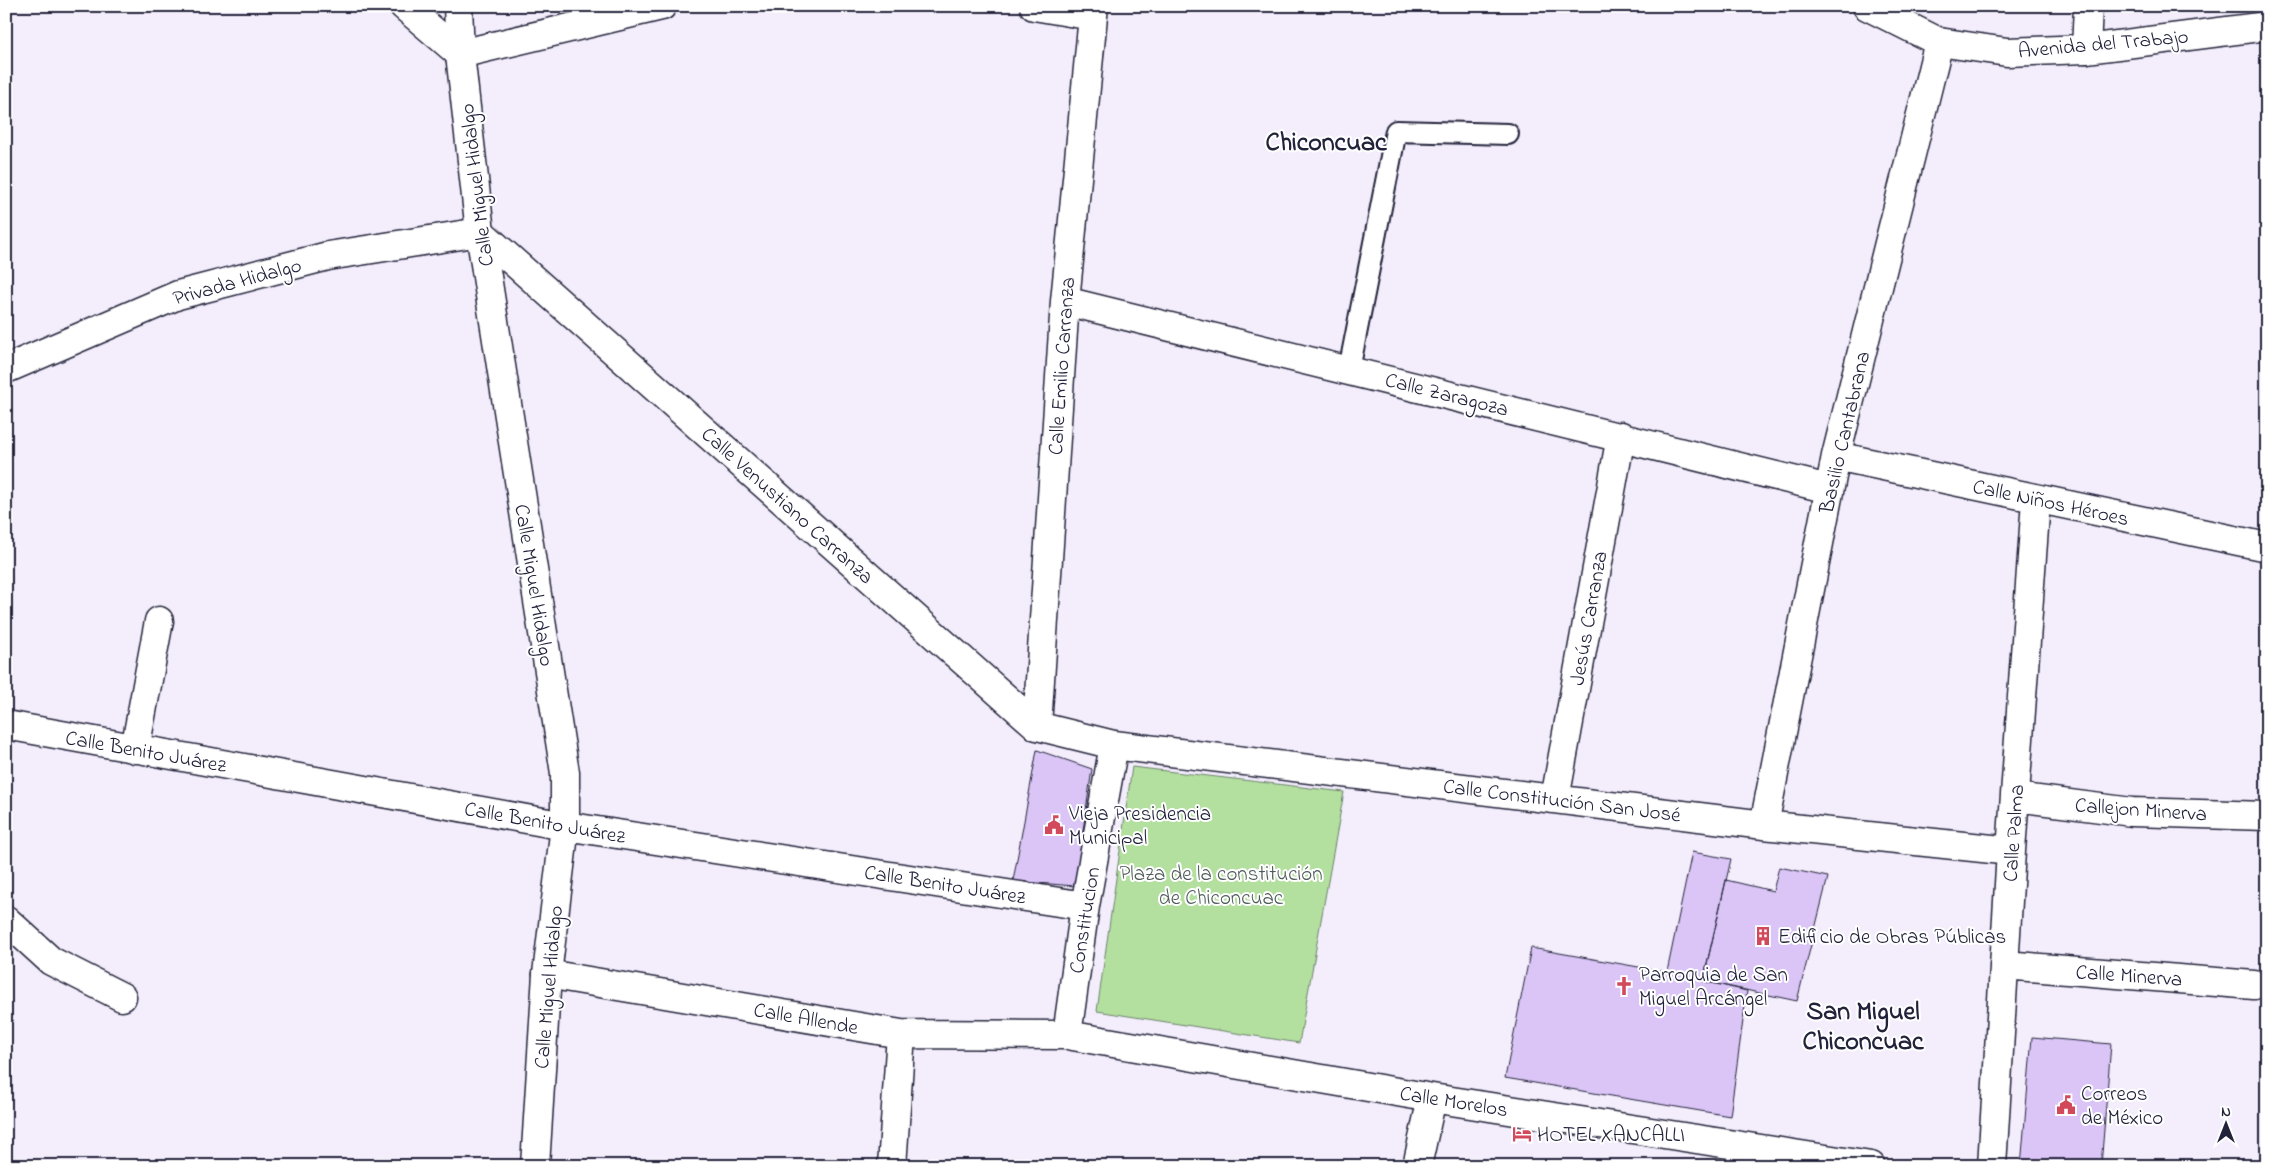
<svg xmlns="http://www.w3.org/2000/svg" width="2273" height="1172" font-family="'Indie Flower',sans-serif">
<rect width="100%" height="100%" fill="#f4eefc"/>
<filter id="ink" filterUnits="userSpaceOnUse"><feTurbulence type="fractalNoise" baseFrequency=".02" numOctaves="2"/><feDisplacementMap in="SourceGraphic" scale="10" xChannelSelector="R" yChannelSelector="G"/><feConvolveMatrix kernelMatrix="1 2 1 2 8 2 1 2 1" color-interpolation-filters="sRGB"/></filter>
<g filter="url(#ink)">
<path fill="#b4e09f" stroke="#6b816d" d="M1132,767l212,25 -45,251 -202,-32z"/>
<path fill="#dac5f6" stroke="#22223b" d="M1037,750l55,19 -17,117 -62,-5z
M1692,852l39,7 -28,122 44,10 -17,125 -225,-38 26,-130 136,24z
M1779,867l49,10 -31,124 -94,-20 23,-101 47,11z
M2032,1037l79,7 -10,122h-80z"/>
<g fill="none" stroke-linecap="round" stroke-linejoin="round">
<g stroke="#22223b" stroke-width="24">
<path id="service" d="M1349,370l47,-239 112,3"/>
</g>
<g stroke="#22223b" stroke-width="31">
<path id="minor" d="M404,6l56,48 202,-48
M1034,6l59,10
M2086,49l2,-43
M1065,301l764,188
M6,369l172,-74 150,-39 152,-24 557,494 77,19 650,80 247,26
M1836,456l431,91
M6,725l559,101 520,80
M1037,726l28,-425 29,-295
M135,749l24,-128
M2015,797l117,15 135,4
M1555,799l66,-363
M1764,825l72,-369 103,-414
M6,920l45,41 71,36
M2004,965l250,20
M547,974l354,60 166,1 365,63 439,68
M1067,1035l18,-129 29,-161
M892,1166l9,-132
M1417,1166l15,-68
M1992,1166l19,-315 25,-351"/>
</g>
<g stroke="#22223b" stroke-width="31">
<path id="secondary" d="M458,6l2,48 20,178 85,541v53l-18,148 -12,192
M1867,6l72,36 68,10 79,-3 181,-23"/>
</g>
<use href="#service" stroke="#fff" stroke-width="20"/>
<use href="#minor" stroke="#fff" stroke-width="28"/>
<use href="#secondary" stroke="#fff" stroke-width="28"/>
</g>
</g>
<defs>
<g id="civic-bare" transform="scale(1.5)"><path d="M-.6-6.5H3V-4.5H.6V-3L4-1V1h2V6H-6V1h2V-1L-.6-3ZM-1.2 2.5V6h2.4V2.5Z" fill="#d1495b" stroke="#fff" stroke-width="2.5" paint-order="stroke"/></g>
<g id="building-bare" transform="scale(1.5)"><path d="M-4-6H4V6H1V3H-1V6H-4ZM-2.5-4.3h1.7v1.8h-1.7ZM.8-4.3h1.7v1.8H.8ZM-2.5-1h1.7V.8h-1.7ZM.8-1h1.7V.8H.8Z" fill="#d1495b" stroke="#fff" stroke-width="2.5" paint-order="stroke"/></g>
<g id="church-bare" transform="scale(1.5)"><path d="M-1.2-6h2.4v3.5h3.3v2.4h-3.3V6h-2.4V-.1h-3.3v-2.4h3.3Z" fill="#d1495b" stroke="#fff" stroke-width="2.5" paint-order="stroke"/></g>
<g id="hotel-bare" transform="scale(1.5)"><path d="M-6-4.5h1.5V1H6V5H4.5V3h-9V5H-6ZM-4 0a1.8 1.8 0 1 1 3.6 0ZM.5 0V-2.5h3Q6-2.5 6 0Z" fill="#d1495b" stroke="#fff" stroke-width="2.5" paint-order="stroke"/></g>
</defs>
<g fill-rule="evenodd">
<use href="#civic-bare" x="1054" y="825"/>
<use href="#building-bare" x="1763" y="936"/>
<use href="#church-bare" x="1624" y="986"/>
<use href="#civic-bare" x="2066" y="1105"/>
<use href="#hotel-bare" x="1522" y="1134"/>
</g>
<g text-anchor="middle" stroke-width="4" stroke-linejoin="round" paint-order="stroke">
<g font-size="21" fill="#22223b" stroke="#fff">
<text transform="translate(2103 43) rotate(-5)" y="7">Avenida del Trabajo</text>
<text transform="translate(476 185) rotate(-97)" y="7">Calle Miguel Hidalgo</text>
<text transform="translate(237 281) rotate(-15)" y="7">Privada Hidalgo</text>
<text transform="translate(1061 366) rotate(-86)" y="7">Calle Emilio Carranza</text>
<text transform="translate(1447 394) rotate(14)" y="7">Calle Zaragoza</text>
<text transform="translate(1844 432) rotate(-77)" y="7">Basilio Cantabrana</text>
<text transform="translate(2051 502) rotate(12)" y="7">Calle Niños Héroes</text>
<text transform="translate(788 505) rotate(42)" y="7">Calle Venustiano Carranza</text>
<text transform="translate(535 585) rotate(81)" y="7">Calle Miguel Hidalgo</text>
<text transform="translate(1588 618) rotate(-80)" y="7">Jesús Carranza</text>
<text transform="translate(146 751) rotate(10)" y="7">Calle Benito Juárez</text>
<text transform="translate(1562 800) rotate(7)" y="7">Calle Constitución San José</text>
<text transform="translate(2141 809) rotate(4)" y="7">Callejon Minerva</text>
<text transform="translate(545 822) rotate(10)" y="7">Calle Benito Juárez</text>
<text transform="translate(2013 833) rotate(-86)" y="7">Calle Palma</text>
<text transform="translate(945 884) rotate(9)" y="7">Calle Benito Juárez</text>
<text transform="translate(1084 920) rotate(-81)" y="7">Constitucion</text>
<text transform="translate(2129 975) rotate(4)" y="7">Calle Minerva</text>
<text transform="translate(548 987) rotate(-85)" y="7">Calle Miguel Hidalgo</text>
<text transform="translate(806 1018) rotate(10)" y="7">Calle Allende</text>
<text transform="translate(1454 1101) rotate(9)" y="7">Calle Morelos</text>
</g>
<g font-size="21" fill="#22223b" stroke="#fff" text-anchor="start">
<text x="1069" y="820">Vieja Presidencia<tspan x="1069" dy="24">Municipal</tspan></text>
<text x="1778" y="943">Edificio de Obras Públicas</text>
<text x="1639" y="981">Parroquia de San<tspan x="1639" dy="24">Miguel Arcángel</tspan></text>
<text x="2081" y="1100">Correos<tspan x="2081" dy="24">de México</tspan></text>
<text x="1537" y="1141">HOTEL XANCALLI</text>
</g>
<g font-size="21" fill="#4e5b59" stroke="#fff">
<text x="1221" y="880">Plaza de la constitución<tspan x="1221" dy="24">de Chiconcuac</tspan></text>
</g>
<g font-size="26" font-weight="bold" fill="#22223b" stroke="#fff">
<text x="1326" y="150">Chiconcuac</text>
<text x="1863" y="1019">San Miguel<tspan x="1863" dy="30">Chiconcuac</tspan></text>
</g>
</g>
<rect width="2273" height="1172" fill="none" stroke="#fff" stroke-width="25"/>
<rect x="12" y="12" width="2248" height="1147" fill="none" stroke="#22223b" stroke-width="2" filter="url(#ink)"/>
<g transform="translate(2226 1124)" stroke="#ffffff" stroke-width="4" paint-order="stroke">
<path d="M0-4L9 19L0 12L-9 19Z" fill="#22223b"/>
<text y="-8" font-size="14" font-weight="bold" text-anchor="middle" fill="#22223b">N</text>
</g>
</svg>
